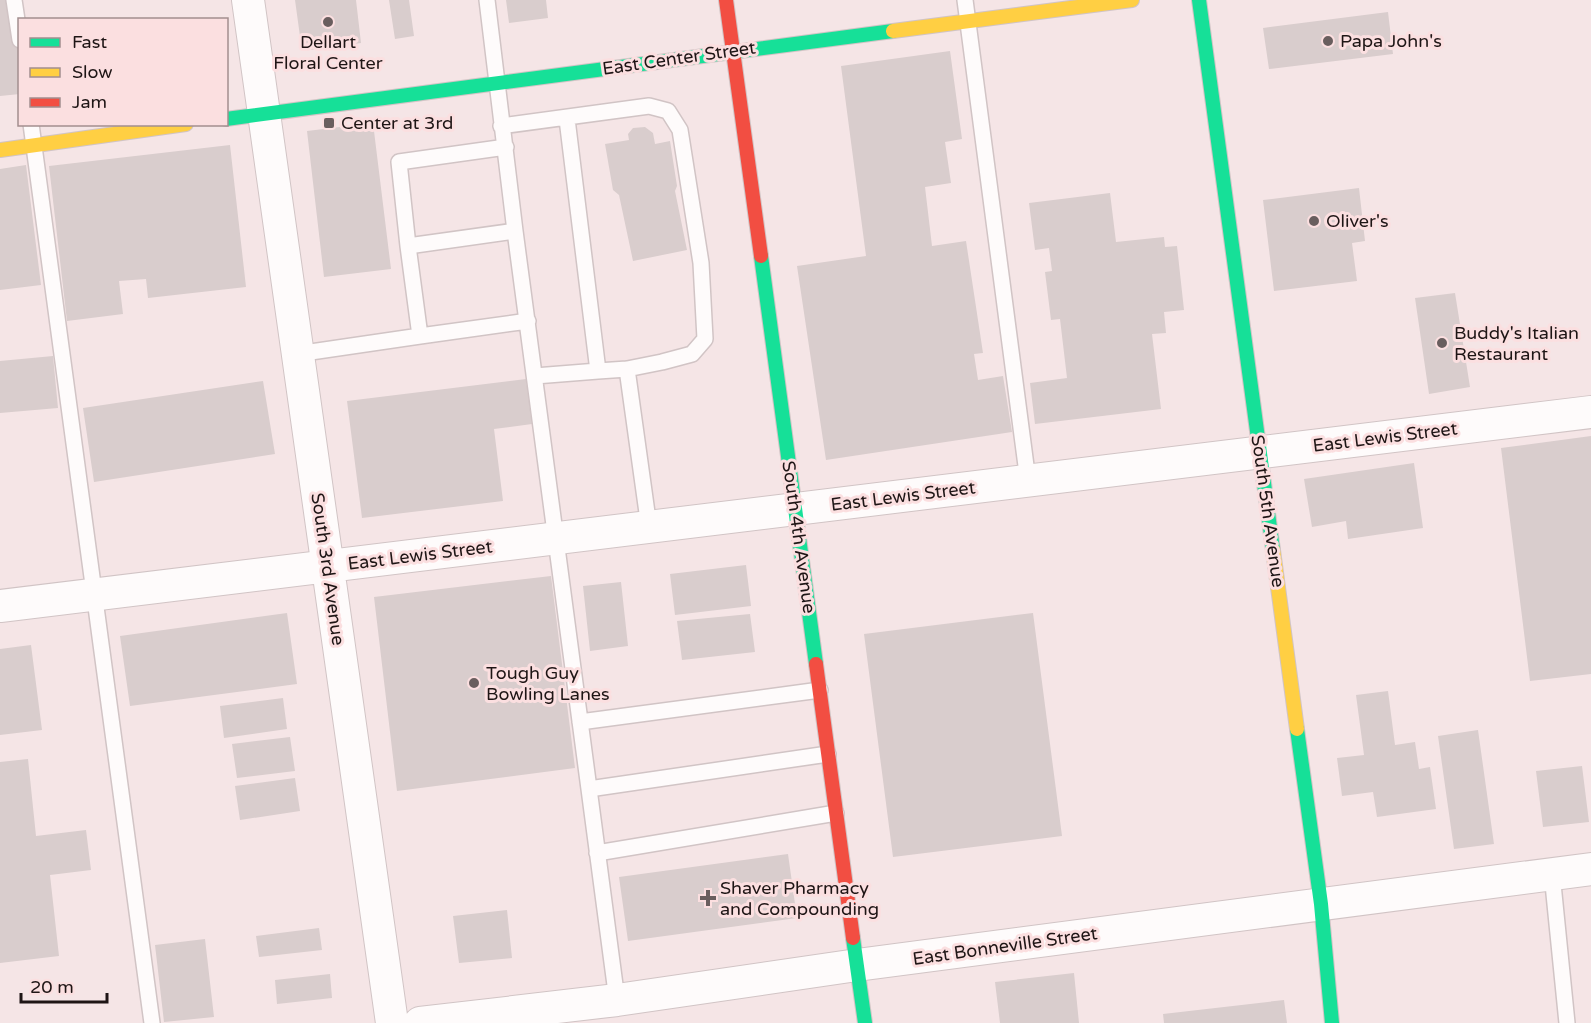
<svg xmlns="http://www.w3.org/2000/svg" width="1591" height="1023" font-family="'Varela Round',sans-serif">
<rect width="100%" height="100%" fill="#f5e5e6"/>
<path fill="#d9cdcd" d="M0,0h12l8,57v37l-20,2z
M295,0h61l5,43 -59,8z
M389,0h20l5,36 -19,3z
M506,0h40l2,18 -39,5z
M1388,12l5,42 -124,15 -6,-41z
M950,51l12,88 -17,3 6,41 -26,4 7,59 34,-5 17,112 -9,1 4,26 25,-4 9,56 -186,28 -29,-194 69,-10 -25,-190z
M373,123l18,146 -67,8 -17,-146z
M645,127l8,6 2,11 15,-3 7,45 -2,5 12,59 -54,11 -14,-66 -6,-5 -8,-46 24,-4 -1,-6 5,-6z
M230,145l16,142 -98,11 -2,-19 -27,2 4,33 -56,7 -18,-155z
M26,165l15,120 -41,5v-121z
M1359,188l6,53 -13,2 5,38 -83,10 -11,-91z
M1110,193l6,49 48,-5 1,10 12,-1 7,64 -20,2 2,21 -14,1 9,75 -126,15 -5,-41 37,-5 -7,-59 -9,1 -6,-48 7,-1 -3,-23 -14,2 -6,-47z
M1455,293l15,94 -41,7 -14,-96z
M53,356l5,52 -58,5v-52z
M526,379l6,45 -38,5 9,72 -141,17 -15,-117z
M263,381l12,73 -181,28 -11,-74z
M1591,436v238l-61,7 -29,-233z
M1414,463l9,65 -75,11 -2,-18 -34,6 -8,-48z
M746,565l5,41 -76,9 -5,-41z
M551,576l24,192 -178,23 -23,-194z
M621,582l7,64 -38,5 -7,-65z
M287,613l10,71 -167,22 -10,-70z
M1033,613l29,223 -169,21 -29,-223z
M750,614l5,38 -73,8 -5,-39z
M31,645l11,85 -42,5v-86z
M1388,691l7,54 20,-3 4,27 11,-2 6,42 -59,8 -4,-25 -31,4 -5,-38 27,-3 -8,-60z
M283,698l4,31 -63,9 -4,-32z
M1478,730l16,114 -40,5 -16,-113z
M290,737l5,34 -58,7 -5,-34z
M28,759l8,77 50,-6 5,40 -41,5 9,81 -59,7v-201z
M1582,766l7,56 -46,5 -7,-56z
M295,778l5,33 -60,9 -5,-34z
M788,854l9,64 -169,23 -9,-64z
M507,910l5,48 -53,5 -6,-47z
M319,928l3,22 -63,7 -3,-21z
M205,939l9,78 -50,5 -9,-77z
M1074,973l5,50h-79l-5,-41z
M330,974l2,24 -55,6 -2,-24z
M1284,1000l3,23h-123l-1,-9z"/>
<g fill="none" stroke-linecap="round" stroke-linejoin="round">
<g stroke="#d1c4c5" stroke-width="18">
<path id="lane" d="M14,0l6,40
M487,0l28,231 102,769
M965,0l63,481
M31,124l121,899
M501,126l148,-20 19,5 12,19 21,133 4,76 -13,15 -30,8 -35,7 -29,2
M506,147l-107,15 9,84 107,-15
M420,336l108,-15
M297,354l123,-18 -12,-90
M627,369l22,158
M535,376l63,-5 -31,-252
M580,722l240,-32
M589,789l239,-35
M597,853l239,-40
M1552,874l15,149"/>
</g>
<g stroke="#d1c4c5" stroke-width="34">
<path id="street" d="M248,0l144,1023
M0,606l1591,-194
M420,1023l197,-23 240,-35 734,-96"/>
</g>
<g stroke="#d1c4c5" stroke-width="16">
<path id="fast" d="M1199,0l74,550
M226,119l667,-88
M761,256l55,408
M1297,729l24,175 11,119
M853,938l12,85"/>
</g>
<g stroke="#d1c4c5" stroke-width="16">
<path id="slow" d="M893,31l239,-31
M0,150l186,-26
M1273,550l24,179"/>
</g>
<g stroke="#d1c4c5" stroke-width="16">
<path id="jam" d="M726,0l35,256
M816,664l37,274"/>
</g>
<use href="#lane" stroke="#fefbfb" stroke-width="15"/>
<use href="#street" stroke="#fefbfb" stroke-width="32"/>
<use href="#fast" stroke="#16e098" stroke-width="14"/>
<use href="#slow" stroke="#ffcf43" stroke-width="14"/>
<use href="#jam" stroke="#f24e42" stroke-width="14"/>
</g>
<g fill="#695e5e" stroke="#fbdfe0" stroke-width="2">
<circle cx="328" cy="22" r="6"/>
<circle cx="1328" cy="41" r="6"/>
<rect x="323" y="117" width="12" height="12" rx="3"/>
<circle cx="1314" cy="221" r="6"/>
<circle cx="1442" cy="343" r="6"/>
<circle cx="474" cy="683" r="6"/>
<path d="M705 889h6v6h6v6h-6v6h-6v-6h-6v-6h6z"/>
</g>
<g text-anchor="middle" stroke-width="6" stroke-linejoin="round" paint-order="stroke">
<g font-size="18" fill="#1e1515" stroke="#fbdfe0" text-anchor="start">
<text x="1340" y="47">Papa John's</text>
<text x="328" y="48" text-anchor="middle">Dellart<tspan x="328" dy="21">Floral Center</tspan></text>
<text x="341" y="129">Center at 3rd</text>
<text x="1326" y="227">Oliver's</text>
<text x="1454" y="339">Buddy's Italian<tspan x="1454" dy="21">Restaurant</tspan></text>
<text x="486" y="679">Tough Guy<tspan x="486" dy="21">Bowling Lanes</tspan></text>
<text x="720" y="894">Shaver Pharmacy<tspan x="720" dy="21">and Compounding</tspan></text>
</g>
<g font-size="18" fill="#1e1515" stroke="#fbdfe0">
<text transform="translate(679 58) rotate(-8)" y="6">East Center Street</text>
<text transform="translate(1385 437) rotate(-7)" y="6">East Lewis Street</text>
<text transform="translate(903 496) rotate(-7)" y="6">East Lewis Street</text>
<text transform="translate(1268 511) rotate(82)" y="6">South 5th Avenue</text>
<text transform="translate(799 537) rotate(82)" y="6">South 4th Avenue</text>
<text transform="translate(420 555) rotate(-7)" y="6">East Lewis Street</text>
<text transform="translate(328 569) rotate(82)" y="6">South 3rd Avenue</text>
<text transform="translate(1005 946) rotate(-8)" y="6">East Bonneville Street</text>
</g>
</g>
<rect x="18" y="18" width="210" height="108" fill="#fbdfe0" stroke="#a38e8f" stroke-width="1.5"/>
<rect x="30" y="38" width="30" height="9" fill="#16e098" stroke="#a38e8f" stroke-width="1.5"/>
<text x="72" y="48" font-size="18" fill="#1e1515">Fast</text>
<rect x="30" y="68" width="30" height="9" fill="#ffcf43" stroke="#a38e8f" stroke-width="1.5"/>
<text x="72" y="78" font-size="18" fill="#1e1515">Slow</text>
<rect x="30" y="98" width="30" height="9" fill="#f24e42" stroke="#a38e8f" stroke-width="1.5"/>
<text x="72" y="108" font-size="18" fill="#1e1515">Jam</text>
<path d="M21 993v9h86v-9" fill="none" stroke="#1e1515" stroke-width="3"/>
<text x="30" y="993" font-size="18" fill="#1e1515" stroke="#fbdfe0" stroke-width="4.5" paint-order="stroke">20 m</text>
</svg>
